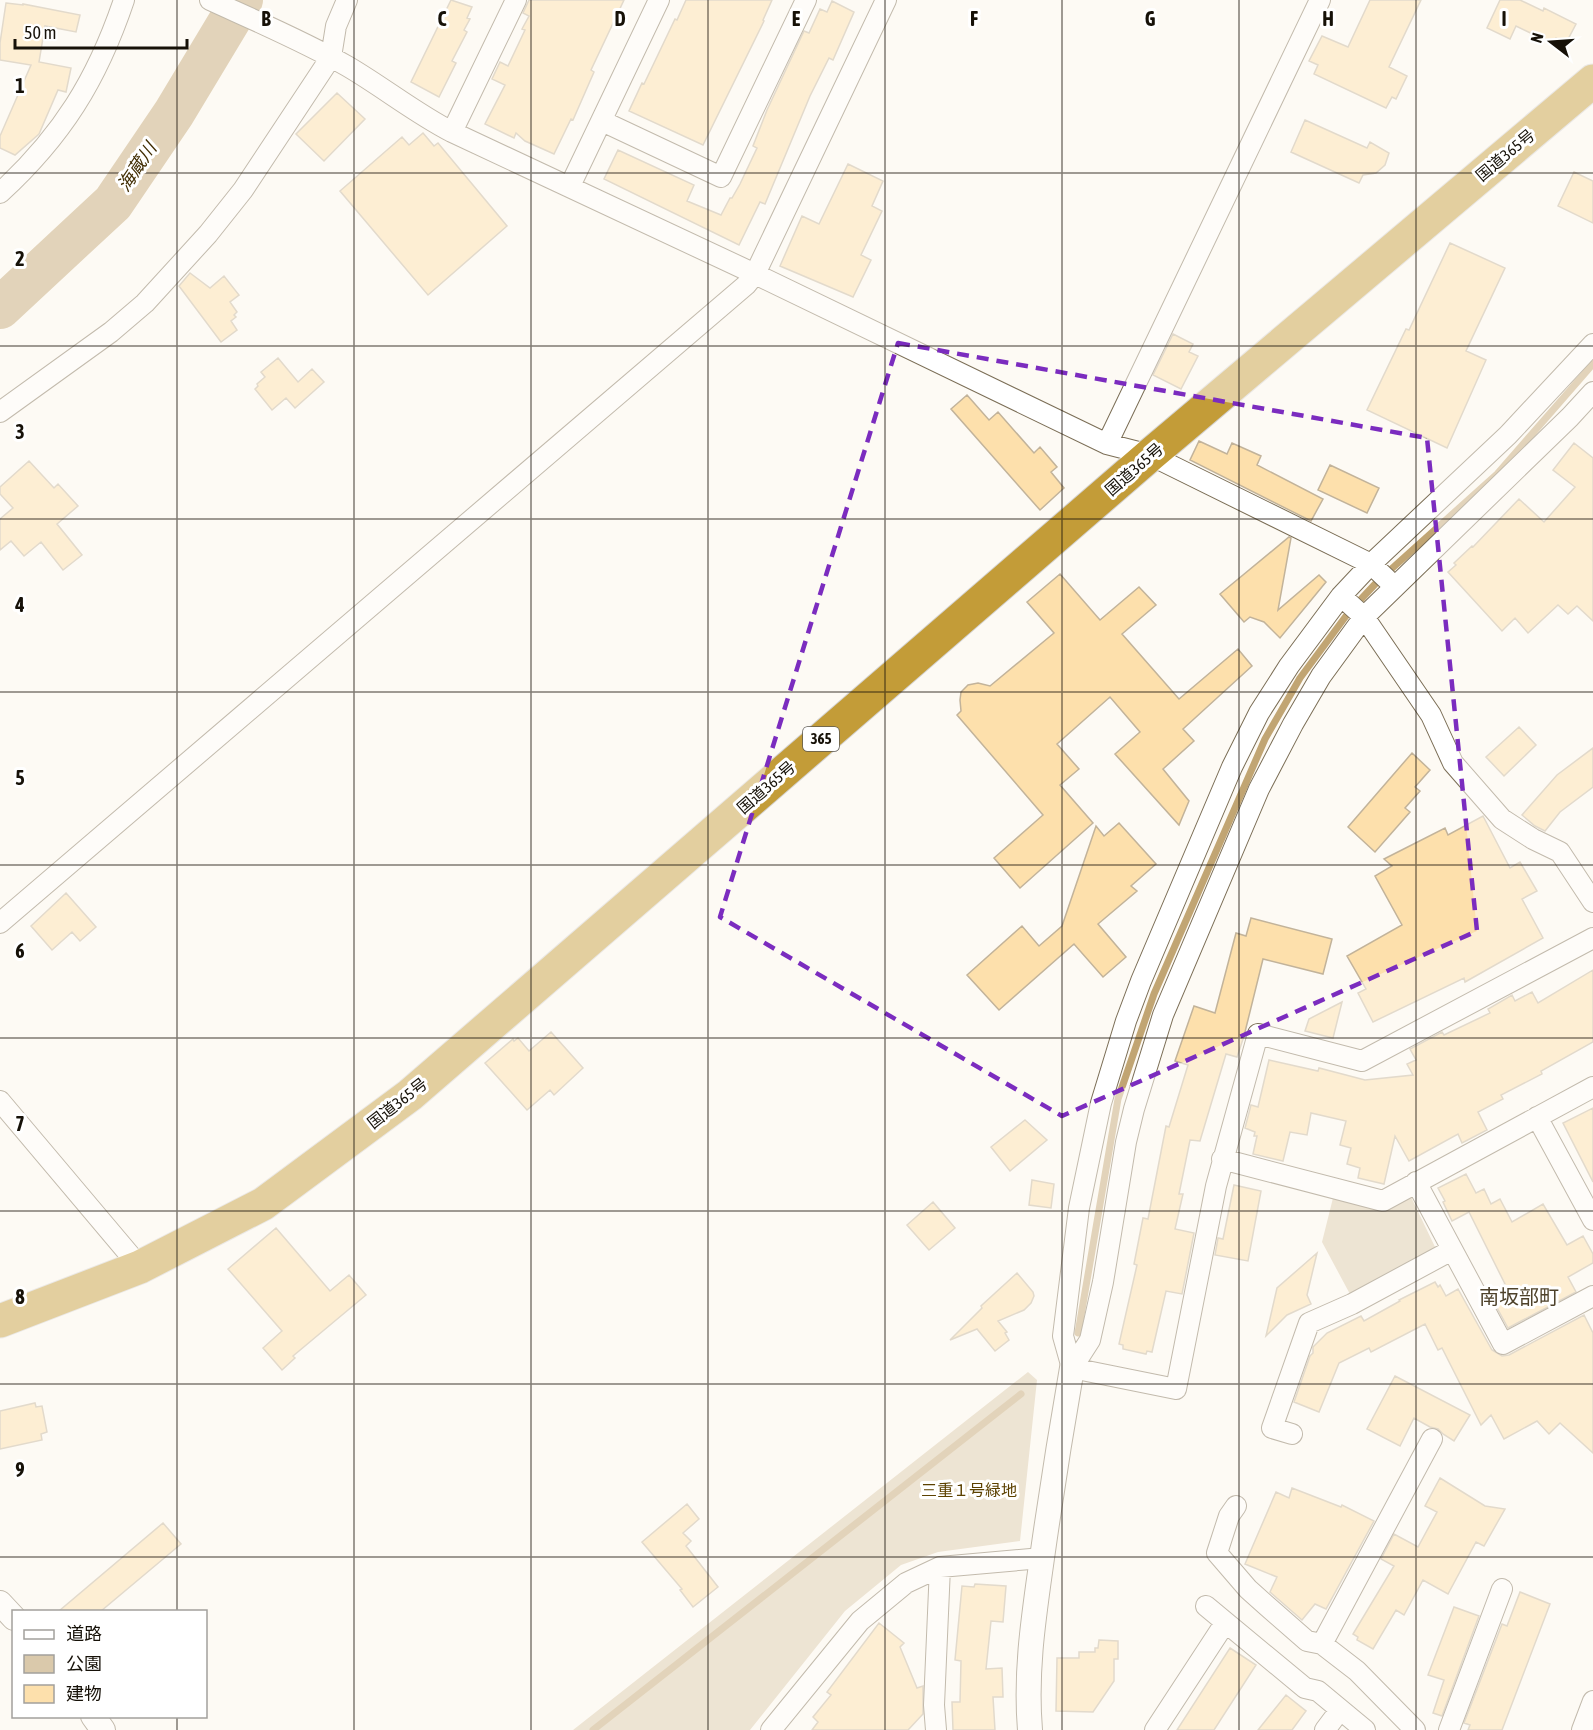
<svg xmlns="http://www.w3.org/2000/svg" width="1593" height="1730" font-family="'Asap Condensed','Noto Sans JP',sans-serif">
<rect width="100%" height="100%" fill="#fdfaf4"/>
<path fill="#dac9ab" d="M1411,1197l25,52 -85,47 -29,-54 11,-44 52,13z
M1028,1372l9,8 -17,161 -82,11 -37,13 -56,46 -95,119h-177z"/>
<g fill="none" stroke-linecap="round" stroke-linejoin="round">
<path stroke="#c1a573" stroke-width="7" d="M1078,1333l40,-234 36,-105 111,-255 35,-61 49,-66 29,-31 119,-107 96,-110
M593,1730l428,-336"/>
<path stroke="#c1a573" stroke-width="42" d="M0,308l113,-105 61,-90 68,-113"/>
</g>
<path fill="#fde0ac" stroke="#c2b39a" stroke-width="1.5" d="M451,0l21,7 -5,11 3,1 -6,11 3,2 -15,29 4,2 -17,34 -28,-15z
M529,0h95l-33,70 3,2 -21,48 -2,-1 -17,35 -29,-13 -9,-8 -2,5 -29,-14 20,-39 -13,-6 8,-17 8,4 17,-36 -3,-1 7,-13 -6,-3z
M686,0h86l-9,20 1,1 -61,124 -74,-34 13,-28 2,1 31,-65 2,1z
M1370,0h51l-32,67 18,9 -11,23 -4,-2 -6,11 -72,-34 4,-9 -9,-4 13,-25 26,11z
M1500,0h20l23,11 1,-3 32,16 -10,19 -10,-5 -3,6 -37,-18 -6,13 -23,-11z
M832,1l22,11 -21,48 -4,-2 -19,38 -45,108 -5,-2 -21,43 -135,-66 14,-29 76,35 -7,16 34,14 9,-17h2l8,-14 17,-36 -4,-2 14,-36 37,-79 5,2 11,-24 7,3z
M6,3l17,2v-1l57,11 -4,17 -31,-6 -6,36 32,6 -5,24 -8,-2 -19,44 -24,21 -15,-7v-12l31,-71 -31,-5v-17z
M337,93l28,26 -41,42 -28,-27z
M1305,120l62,28 3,-6 19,11 -4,12 -9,8 -13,2 -4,8 -68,-31z
M423,133l11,13 4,-3 69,83 -79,69 -88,-104 62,-54 7,8z
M848,164l35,17 -11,25 10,5 -21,44 10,5 -18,37 -73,-31 22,-50 17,8z
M1574,172l19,9v42l-35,-17z
M1450,243l55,25 -39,83 20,9 -39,88 -80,-38 39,-81 3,1z
M190,273l20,15 14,-12 15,19 -9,7 7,10 -3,3 2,2 -5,4 6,9 -16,12 -42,-56z
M1173,334l20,10 -4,8 9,4 -17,33 -28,-14z
M278,358l20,24 14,-13 12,13 -29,26 -9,-10 -14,12 -17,-21 3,-3 -1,-2 8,-7 -4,-5z
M967,395l22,25 9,-8 36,41 6,-6 17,20 -6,5 13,16 -24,22 -89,-101z
M1199,441l28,13 5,-11 29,13 -4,9 66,34 -12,22 -121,-61z
M1574,443l19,15v163l-16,-15 -9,8 -10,-9 -30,28 -13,-15 -13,13 -54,-59 8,-7 -2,-2 18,-17 1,1 46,-48 25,23 31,-35 -22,-17z
M29,461l25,27 4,-4 20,22 -21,18 25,31 -19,15 -22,-28 -17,14 -13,-15 -11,9v-31l13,-11 -13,-14v-7z
M1330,465l49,23 -12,25 -49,-23z
M1289,537l2,1 -13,72 41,-35 7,7 -46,56 -16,-16 -14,-5 -6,5 -24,-28z
M1060,574l40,46 39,-33 17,18 -34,29 57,65 59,-50 14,17 -69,63 11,12 -31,28 26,32 -10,24 -64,-71 25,-22 -30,-35 -53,47 22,25 -19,16 33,38 -73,65 -26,-30 49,-43 -86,-100 4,-4 -1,-11 1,-8 7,-7 10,-2 12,3 64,-53 -27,-31z
M1519,727l17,18 -32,31 -18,-19z
M1593,748v39l-33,25 -15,19 -10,-5 -13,-11 35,-40z
M1412,753l18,17 -15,17 5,4 -15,17 5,4 -35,40 -27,-25z
M1483,816l27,52 10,-6 17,29 -15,8 21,39 -78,44 -1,-4 -91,44 -15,-29 8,-4 -19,-33 55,-31 -27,-49 17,-10 -8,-7 61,-31 3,7z
M1119,823l37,41 -25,22 6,5 -39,33 28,33 -23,20 -29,-33 -75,66 -32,-35 55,-49 17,20 23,-20 34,-100 8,10z
M66,893l30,34 -16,14 -8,-9 -20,18 -21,-24z
M1251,918l81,21 -9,35 -60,-15 -19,77 -7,21 -11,-3 -26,87 -10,-1 -11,54h4l-8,35 19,4 -12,61 -16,-3 -14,61 -5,-1 -1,3 -23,-5v-4l-4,-1 18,-79 -3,-1 9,-46 5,1 18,-93 3,1 19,-62 -13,-4 19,-55 21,7 21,-80 10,3z
M1593,970v72l-52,29 1,3 -41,21 2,4 -25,13 9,18 -25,13 -4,-9 -49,27 -14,-25 -11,48 -26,-6 2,-10 -13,-4 4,-16 -11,-3 6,-24 -35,-8 -4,22 -17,-3 -7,29 -30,-7 4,-18h-3l1,-4 -10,-4 6,-23 7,2 11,-47 49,11 1,-3 46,12 48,-5 -6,-11 9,-4 -6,-11 32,-17 2,3 46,-22 -2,-4 24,-14 3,6 17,-9 6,11z
M1342,1002l-9,36 -28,-7 4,-12z
M551,1032l32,36 -29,27 -4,-5 -23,20 -42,-47 28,-24 1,2 4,-3 11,13z
M1593,1108v74l-30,-59z
M1025,1120l22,20 -37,31 -19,-24z
M1466,1174l10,19 8,-4 7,15 9,-5 12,23 31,-18 24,41 16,-9 10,18v9l-25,14 8,15 -68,36 -19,-35 16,-9 -36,-72 -17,9 -9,-19 2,-1 -7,-13z
M1032,1180l22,4 -3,24 -22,-3z
M1234,1185l27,6 -13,70 -33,-6 3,-17 5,1z
M933,1202l22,26 -26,22 -22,-25z
M276,1228l54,63 19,-16 17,20 -73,61 2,2 -13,12 -19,-22 19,-17 -54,-62z
M1317,1253l-10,42 4,9 -24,11 -21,21 11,-48z
M1017,1273l16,19 1,4 -3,7 -7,7 -26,11 9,11 -2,1 4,7 -14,11 -18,-22 -27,11 32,-32 -1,-2z
M1435,1282l3,5 2,-2 6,11 12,-7 34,61 10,6 7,-1 75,-40 9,18v120l-33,-30 -11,11 -12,-13 -33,18 -13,-24 -10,10 -39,-77 -4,2 -13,-26 -54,28 -2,-4 -30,15 -20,49 -25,-10 16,-46 3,-3v-6l14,-14 34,-17 3,5 36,-20 -1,-1z
M1395,1376l75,39 -16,26 -11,-7 -5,-5 -8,-2 -16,-9 -14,28 -33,-17z
M35,1403l1,4 6,-1 5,26 -6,2 1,6 -42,9v-38z
M1440,1478l45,28 20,3 -21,37 -8,-4 -28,52 -25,-14 -19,35 -8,-5 -23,39 -16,-9 1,-3 -5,-3 41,-68 -13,-7 13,-25 24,13 19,-35 -12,-6z
M1292,1488l49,19 1,-2 32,16 -48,88 -11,-5 -13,16 -32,-28 7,-15 -32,-13 31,-72 13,6z
M687,1504l12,15 -16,14 8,8 -5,5 32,41 -25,20 -13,-17 2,-1 -40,-47z
M163,1523l18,21 -80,67h-42z
M975,1584l31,2 -3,36 -12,-1 -5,48 16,-1 1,29h-10l2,33h-42l-1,-28h8l1,-41 -6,-1 7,-74 12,1z
M1520,1592l30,12 -48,126h-34l2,-5 -6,-2 38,-99 5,2z
M1454,1607l25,9 -37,100 -9,-3 11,-33 -16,-5z
M879,1623l25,20 -4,4 17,41 6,-2v28l-15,16h-96l6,-8 -5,-5 18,-22 -4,-3z
M1099,1640l19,1v18h-4v22l-21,31 -37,-1 1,-53h22v-6h16v-4h3z
M1230,1648l26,17 -42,65h-37z
M1286,1695l20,16 -14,19h-34z"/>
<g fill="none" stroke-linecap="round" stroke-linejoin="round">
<g stroke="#7b6e56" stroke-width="22">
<path id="minor" d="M210,0c46,21 93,41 137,66 36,21 68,47 105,66l303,142 352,170 43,11 221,109 23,22
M602,121l119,56 85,-177
M452,132l64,-132
M570,186l89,-186
M0,193c62,-57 97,-113 124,-193
M0,412l111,-80 34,-29 63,-69 35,-44 88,-133 5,-31 11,-26
M1107,444l213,-444
M1341,596l23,21 67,98 22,48 49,56 31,20 27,13 33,50
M0,923l746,-638 9,-11 131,-274
M0,1101l140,166
M1537,1117l56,103
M1222,1159l161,42 210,-114
M1416,1182l87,162 90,-48
M1072,1368l-9,-32 16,-128 22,-105 25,-82 15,-40 91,-214 27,-54 30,-47 52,-70 30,-32 137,-129 85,-91
M1072,1368l18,-28 13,-58 23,-140 8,-33 29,-94 96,-226 34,-65 28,-48 43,-59 206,-200 23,-25
M1072,1368l104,21 40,-203 42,-152 104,27 231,-123
M1292,1434l-20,-6 37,-105 43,-19 100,-54
M1236,1506l-7,10 -12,37 31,36 19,17 40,35 15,3 35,27 58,59
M1206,1606l99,82 13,3 47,39
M1322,1644l110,-205
M771,1730l89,-109 46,-38 34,-16 102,-9
M936,1730l-2,-25 6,-138
M1155,1730l70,-107
M1325,1730l15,-20
M1449,1730l53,-141
M1582,1730l11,-29"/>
</g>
<g stroke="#7b6e56" stroke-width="26">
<path id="tertiary" d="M0,1603l14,15
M93,1716l10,14
M1030,1730c-5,-59 4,-115 12,-172 9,-64 19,-127 30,-190"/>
</g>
<g stroke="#d5d4d3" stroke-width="35">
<path id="trunk" d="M0,1321l140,-54 123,-63 147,-109 740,-640 443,-374"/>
</g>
<use href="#minor" stroke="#fff" stroke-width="20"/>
<use href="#tertiary" stroke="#fff" stroke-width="24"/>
<use href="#trunk" stroke="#c39c38" stroke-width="33"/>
</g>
<path d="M0 0H1593V1730H0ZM898,343l529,95 50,493 -415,185 -342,-199z" fill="#fdfaf4" fill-opacity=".55" fill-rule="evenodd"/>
<path fill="none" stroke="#7b2cbf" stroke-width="4.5" stroke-dasharray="12 8" stroke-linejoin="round" d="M898,343l529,95 50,493 -415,185 -342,-199z"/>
<path fill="none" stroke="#161108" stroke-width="1.5" stroke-opacity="0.55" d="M177,0v1612M354,0v1730M531,0v1730M708,0v1730M885,0v1730M1062,0v1730M1239,0v1730M1416,0v1730M0,173h1593M0,346h1593M0,519h1593M0,692h1593M0,865h1593M0,1038h1593M0,1211h1593M0,1384h1593M0,1557h1593M177,1716v14"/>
<g text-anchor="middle" stroke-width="6" stroke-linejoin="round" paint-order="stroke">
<rect fill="#fff" stroke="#5c5852" stroke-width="1.5" x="803" y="727" width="36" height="24" rx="4.5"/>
<g font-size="15" font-weight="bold" fill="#161108">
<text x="821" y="744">365</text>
</g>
<g font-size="16" fill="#161108" stroke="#fff">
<text transform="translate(1505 155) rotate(-40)" y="6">国道365号</text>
<text transform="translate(1134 469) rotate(-41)" y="6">国道365号</text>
<text transform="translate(766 787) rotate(-41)" y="6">国道365号</text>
<text transform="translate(397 1103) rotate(-38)" y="6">国道365号</text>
</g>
<g font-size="16" fill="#5c4100" stroke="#fff">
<text x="969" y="1496">三重１号緑地</text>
</g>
<g font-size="18" font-style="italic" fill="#412d03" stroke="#fff">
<text transform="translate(137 167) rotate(-56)" y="6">海蔵川</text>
</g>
<g font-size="20" fill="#4e422b" stroke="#fff">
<text x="1519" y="1304">南坂部町</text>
</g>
</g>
<g font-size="20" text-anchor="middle" font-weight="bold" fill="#161108" stroke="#fff" stroke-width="6" stroke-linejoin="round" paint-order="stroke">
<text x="266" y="26">B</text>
<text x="442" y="26">C</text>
<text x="620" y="26">D</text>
<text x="796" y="26">E</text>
<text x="974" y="26">F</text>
<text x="1150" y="26">G</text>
<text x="1328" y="26">H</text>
<text x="1504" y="26">I</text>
<text x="20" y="93">1</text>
<text x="20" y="266">2</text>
<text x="20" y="439">3</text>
<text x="20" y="612">4</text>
<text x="20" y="785">5</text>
<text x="20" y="958">6</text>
<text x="20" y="1131">7</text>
<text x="20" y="1304">8</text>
<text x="20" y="1477">9</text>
</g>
<rect x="12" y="1610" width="195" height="108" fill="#ffffff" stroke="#a2a09c" stroke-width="1.5"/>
<rect x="24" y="1630" width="30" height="9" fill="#ffffff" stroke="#a2a09c" stroke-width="1.5"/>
<text x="66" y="1640" font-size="18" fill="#161108">道路</text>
<rect x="24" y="1655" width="30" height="18" fill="#dac9ab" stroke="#a2a09c" stroke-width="1.5"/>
<text x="66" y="1670" font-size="18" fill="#161108">公園</text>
<rect x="24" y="1685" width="30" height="18" fill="#fde0ac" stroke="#a2a09c" stroke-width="1.5"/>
<text x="66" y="1700" font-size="18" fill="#161108">建物</text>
<g transform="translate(1551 42) rotate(287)" stroke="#ffffff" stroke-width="4.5" paint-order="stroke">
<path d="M0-4.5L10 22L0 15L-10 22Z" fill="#161108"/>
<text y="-9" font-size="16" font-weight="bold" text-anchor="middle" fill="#161108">N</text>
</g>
<path d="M15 39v9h172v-9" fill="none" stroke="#161108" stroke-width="3"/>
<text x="24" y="39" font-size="18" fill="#161108" stroke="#ffffff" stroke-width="4.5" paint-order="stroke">50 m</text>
</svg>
